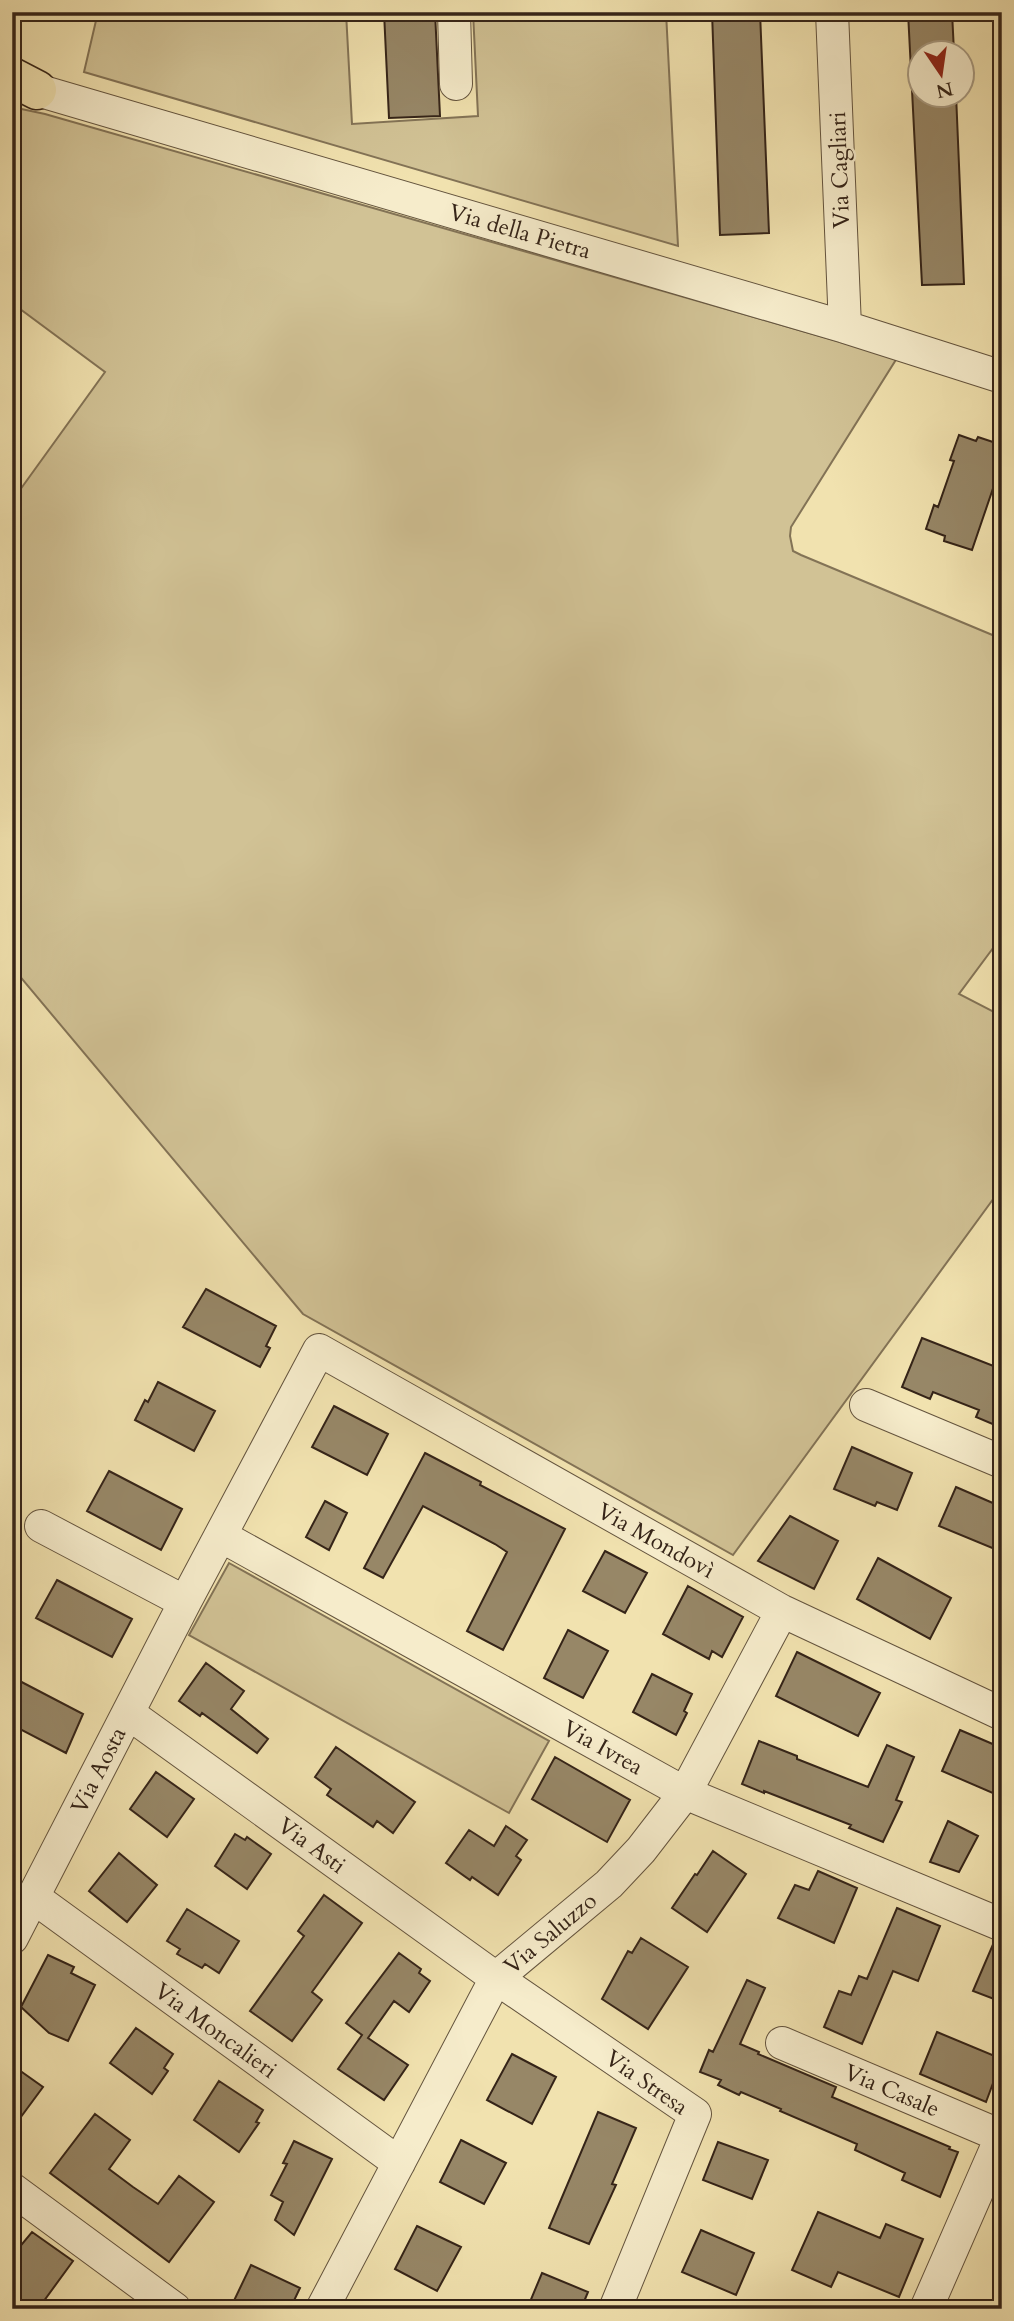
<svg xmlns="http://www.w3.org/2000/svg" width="1014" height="2321" font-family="Cardo,serif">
<rect width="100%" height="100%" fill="#f1e2af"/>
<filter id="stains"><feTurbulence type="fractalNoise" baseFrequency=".00286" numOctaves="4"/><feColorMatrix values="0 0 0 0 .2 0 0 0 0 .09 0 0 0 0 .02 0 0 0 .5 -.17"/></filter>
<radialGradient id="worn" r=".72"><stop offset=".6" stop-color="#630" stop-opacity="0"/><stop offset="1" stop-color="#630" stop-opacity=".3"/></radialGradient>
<path fill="#d1c295" stroke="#837356" stroke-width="2" d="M98,12h248l6,112 126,-8 -5,-104h193l12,234 -594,-174z
M12,107l33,7 852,244 -106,169 -1,9 3,15 8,4 201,84v236l-8,13 8,4v44l-43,58 43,22v171l-269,368 -430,-241 -291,-347v-466l93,-129 -93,-69z
M229,1563l320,178 -40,72 -320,-178z"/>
<path fill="#978767" stroke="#352418" stroke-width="2" d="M384,12h51l5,104 -51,2z
M712,12h48l9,221 -49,2z
M908,12h44l2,40h-34v42h36l8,190 -42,1z
M959,435l17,6 2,-4 24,8v17l-30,88 -28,-9 1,-5 -19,-7 8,-24 4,2 16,-46 -4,-1z
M206,1289l70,37 -10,20 4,2 -10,19 -77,-40z
M922,1338l74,29 6,-11v72l-26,-11 3,-7 -46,-18 -3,7 -28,-12z
M158,1382l57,29 -21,40 -59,-31 10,-20 3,2z
M334,1406l54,28 -21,41 -55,-28z
M852,1447l60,26 -15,37 -20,-8 -2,4 -41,-17z
M425,1453l56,29 -1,3 85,44 -62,121 -36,-19 40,-79 -12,-8 -72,-38 -40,72 -19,-10z
M109,1471l73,38 -21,41 -74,-39z
M956,1487l46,20v45l-63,-26z
M325,1501l22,12 -18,37 -23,-13z
M790,1516l48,25 -24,48 -56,-28z
M605,1551l42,22 -22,40 -42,-22z
M878,1558l73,40 -21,41 -73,-40z
M57,1580l75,39 -20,38 -76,-39z
M688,1586l55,31 -21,40 -10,-6 -3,8 -46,-25z
M568,1630l40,21 -25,47 -39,-20z
M797,1652l83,41 -22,43 -82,-40z
M206,1663l38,28 -13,18 37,30 -11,14 -55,-40 -2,3 -21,-15z
M652,1674l40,20 -8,17 3,2 -11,22 -43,-23z
M12,1677l71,37 -17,39 -54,-28z
M960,1730l42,18v49l-60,-26z
M759,1741l38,15v3l71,28 19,-42 27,12 -18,43 6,2 -19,40 -34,-14 2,-3 -87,-34v2l-22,-9z
M336,1747l79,55 -22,31 -16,-12 -4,6 -46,-32 4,-6 -16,-12z
M555,1757l75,43 -23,42 -75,-43z
M156,1772l38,27 -27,38 -37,-28z
M948,1821l30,15 -19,36 -29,-10z
M506,1826l21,14 -11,16 5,4 -23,35 -26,-18 -2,3 -24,-17 23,-33 25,16z
M235,1834l10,6 2,-3 24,17 -24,35 -32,-23z
M713,1851l33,23 -39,58 -35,-24 23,-34 2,1z
M119,1853l38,32 -30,37 -38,-31z
M818,1871l39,17 -23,55 -56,-25 17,-33 14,5z
M324,1895l38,28 -50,69 10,8 -30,41 -42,-30 54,-75 -6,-5z
M897,1908l43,18 -22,55 -25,-10 -31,73 -38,-17 15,-36 12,4 8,-19 8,3z
M187,1909l52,32 -20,32 -14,-9 -3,4 -25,-14 3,-5 -13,-8z
M641,1938l47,29 -40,62 -46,-30 26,-48 4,2z
M994,1942l8,1v59l-29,-11z
M399,1953l22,16 -2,4 11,8 -21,31 -15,-11 -26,37 40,27 -24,35 -46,-31 24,-34 -16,-12z
M48,1955l26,12 -3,6 24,12 -27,56 -19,-8 -28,-26z
M747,1980l18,8 -25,56 19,8 -1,2 78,33 -4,10 118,50 -1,2 9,3 -18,45 -38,-17 3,-7 -50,-23 2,-6 -77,-33 1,-2 -40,-17 -2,3 -21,-10 3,-5 -21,-8 9,-22 4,2z
M136,2028l37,26 -9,14 4,3 -16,23 -42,-31z
M937,2032l65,27 -16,43 -66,-28z
M512,2054l44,23 -24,47 -45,-24z
M12,2065l31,22 -31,42z
M219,2081l44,29 -7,12 3,1 -20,29 -45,-32z
M598,2112l38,16 -24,56 4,1 -27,59 -40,-16z
M95,2114l35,26 -21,29 24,18 25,17 21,-28 35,26 -45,60 -119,-89z
M461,2140l45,23 -22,41 -44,-22z
M294,2141l38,18 -38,76 -19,-15 8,-18 -12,-7 16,-31 -4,-1z
M718,2142l50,18 -16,39 -49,-19z
M818,2212l62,26 6,-14 37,15 -24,58 -61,-25 -7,15 -39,-17z
M417,2226l44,21 -24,44 -42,-22z
M701,2230l53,23 -18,42 -54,-23z
M32,2232l41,29 -35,48h-26v-53z
M251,2265l49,23 -10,21h-60z
M542,2273l46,19 -7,17h-54z"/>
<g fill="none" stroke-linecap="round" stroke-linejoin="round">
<g stroke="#64543e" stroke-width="34">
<path id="minor" d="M454,12l2,72
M832,12l13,315
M37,90l808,237 157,50
M866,1405l136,57
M41,1526l144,76
M221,1536l464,257 317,132
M128,1713l368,265 199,136 -80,195
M33,1897l366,266
M12,1938l173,-336 134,-252 463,261 220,103
M782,2043l219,93
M12,2189l163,120
M322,2309l174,-331 113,-94 32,-34 44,-57 97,-182
M926,2309l76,-174"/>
</g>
<g stroke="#352418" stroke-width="41">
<path id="trunk" d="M12,77l25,13"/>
</g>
<use href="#minor" stroke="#f6eccb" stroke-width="32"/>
<use href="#trunk" stroke="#f1e2af" stroke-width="38"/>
</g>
<g text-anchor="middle" stroke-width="5" stroke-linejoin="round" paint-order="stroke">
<g font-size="23" fill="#352418" stroke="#f6eccb">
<text transform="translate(839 170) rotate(-92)" y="8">Via Cagliari</text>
<text transform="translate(520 231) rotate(16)" y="8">Via della Pietra</text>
<text transform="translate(656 1540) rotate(29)" y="8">Via Mondovì</text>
<text transform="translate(603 1747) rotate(29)" y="8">Via Ivrea</text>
<text transform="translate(98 1770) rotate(-63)" y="8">Via Aosta</text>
<text transform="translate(312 1845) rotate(36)" y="8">Via Asti</text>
<text transform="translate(550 1933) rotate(-40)" y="8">Via Saluzzo</text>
<text transform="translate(216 2030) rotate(36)" y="8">Via Moncalieri</text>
<text transform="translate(647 2082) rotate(35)" y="8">Via Stresa</text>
<text transform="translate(892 2090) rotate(23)" y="8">Via Casale</text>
</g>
</g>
<rect width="1014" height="2321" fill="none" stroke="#f1e2af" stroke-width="42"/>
<rect x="14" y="14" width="986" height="2293" fill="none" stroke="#352418" stroke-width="3.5"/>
<rect x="21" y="21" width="972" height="2279" fill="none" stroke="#352418" stroke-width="2"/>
<g transform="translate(941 74) rotate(167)"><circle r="33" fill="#f6eccb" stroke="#a99c83" stroke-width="2"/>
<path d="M0-5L12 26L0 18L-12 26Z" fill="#8f2418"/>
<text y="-10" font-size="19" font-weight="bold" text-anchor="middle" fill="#352418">N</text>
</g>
<rect width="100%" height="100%" filter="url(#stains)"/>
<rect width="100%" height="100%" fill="url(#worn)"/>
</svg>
